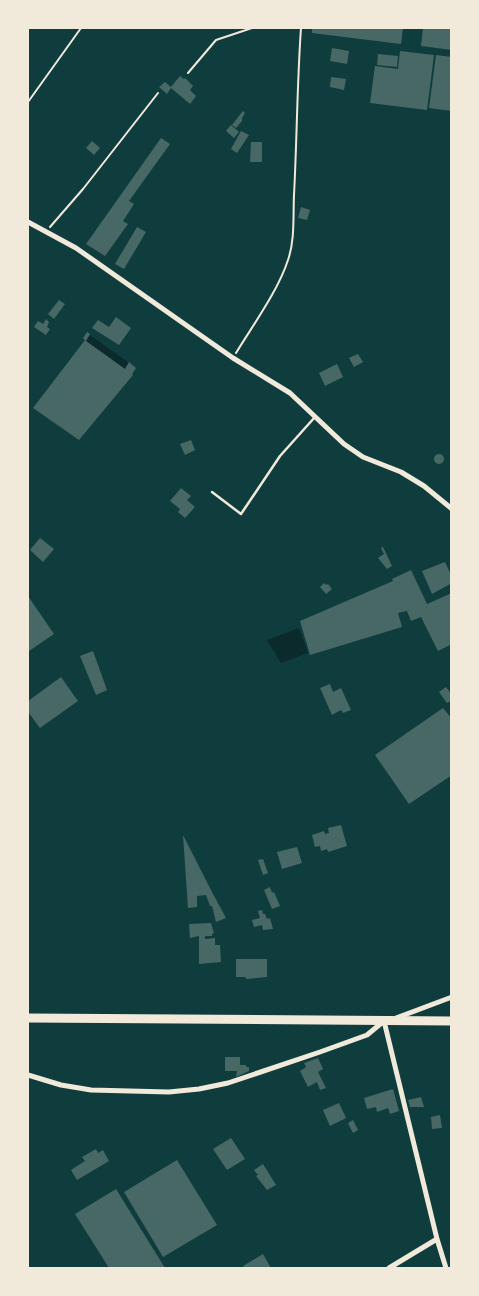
<svg xmlns="http://www.w3.org/2000/svg" width="479" height="1296" font-family="Merriweather,serif">
<rect width="100%" height="100%" fill="#0f3d3e"/>
<path fill="#0a2a2b" d="M90,335l39,28 -4,6 -39,-28z
M299,628l9,25 -27,10 -14,-23z"/>
<path fill="#486865" d="M312,28h91l-2,16 -89,-11z
M423,28h29v22l-31,-4z
M332,48l17,3 -2,13 -17,-3z
M400,51l34,4 -7,55 -57,-7 5,-37 23,3z
M378,54l20,2 -1,11 -20,-2z
M436,55l16,2v54l-23,-3z
M180,76l4,3 1,-1 8,8 -3,4 6,6 -6,8 -19,-16 -4,6 -8,-7 6,-5 6,5z
M331,77l15,2 -2,11 -14,-3z
M243,111l2,2 -3,5v3l-6,7 -4,-3z
M231,125l8,7 -5,6 -8,-7z
M241,131l8,4 -12,18 -6,-4z
M161,138l9,6 -41,57 5,3 -11,17 5,3 -23,32 -19,-12z
M92,141l8,7 -6,7 -8,-7z
M251,142h11v20h-12z
M301,207l9,3 -3,10 -9,-2z
M137,227l9,5 -22,37 -9,-5z
M59,300l6,4 -11,15 -6,-5z
M116,317l15,11 -12,17 -27,-17 6,-8 11,7z
M46,319l3,3 -2,5 3,2 -4,6 -12,-8 4,-6 5,3z
M87,332l3,2 -4,7 39,28 4,-7 7,6 -4,6 1,1 -54,65 -46,-32 52,-68 -2,-2z
M358,354l5,8 -9,5 -5,-9z
M337,364l6,13 -18,9 -6,-13z
M191,440l4,10 -10,5 -5,-11z
M434 459a5 5 0 1 1 10 0a5 5 0 1 1-10 0Z
M181,488l10,8 -4,4 8,7 -10,11 -7,-6 2,-3 -10,-8z
M40,538l14,11 -11,13 -13,-12z
M383,547l9,19 -5,3 -9,-11 6,-4 -3,-6z
M445,562l7,15v6l-20,11 -10,-23z
M411,570l16,34 25,-11v51l-14,7 -17,-34 -10,4 -4,-10 -9,2 4,14 -92,28 -10,-34 93,-40 -1,-2z
M324,583l2,2 2,-1 4,5 -6,5 -6,-7z
M28,596l26,38 -25,17 -1,-3z
M93,651l14,39 -11,5 -16,-39z
M61,677l17,24 -38,27 -12,-16v-11z
M330,684l3,8 8,-4 10,22 -8,3 -2,-3 -9,5 -12,-27z
M446,687l6,8v5l-5,3 -8,-11z
M443,708l9,11v56l-43,29 -34,-49z
M341,825l6,21 -19,6 -1,-3 -6,2 -1,-5 -5,1 -3,-12 12,-4 1,3 4,-1 -1,-5z
M183,835l30,59 13,24 -10,4 -4,-16h-2l-4,-11 -9,1v11l-9,1z
M297,847l5,16 -20,6 -5,-17z
M263,859l5,14 -5,2 -5,-15z
M270,887l2,6 2,-1 6,14 -8,3 -8,-19z
M262,910l1,4h2l2,5 3,-1 3,11 -10,1 -1,-5 -8,2 -2,-7 8,-2 -2,-7z
M211,923l3,10 -2,1v2h-7v3l10,-1v7h5l1,17 -22,2v-28l-9,2 -1,-14z
M236,959h31v18l-21,2v-2h-10z
M225,1057h15v8h6v2h3v4l-13,6 1,-6h-12z
M318,1058l5,11 -5,3 8,16 -6,2 -3,-8 -9,5 -8,-16 6,-4 -2,-4z
M393,1089l6,22 -9,3 -2,-6 -11,4 -1,-5 -9,2 -3,-11z
M421,1097l3,10h-14l-2,-7z
M339,1103l7,15 -16,8 -7,-16z
M440,1115l2,13 -10,1 -1,-12z
M353,1120l5,10 -5,3 -5,-10z
M231,1138l14,21 -18,11 -14,-21z
M96,1149l2,4 5,-3 6,11 -32,19 -6,-10 14,-9 -3,-4z
M177,1160l40,65 -54,32 -39,-65z
M263,1164l13,21 -9,5 -11,-14 2,-1 -4,-5z
M116,1189l49,79h-56l-34,-54z
M263,1254l8,14h-26l-2,-2z"/>
<g fill="none" stroke-linecap="round" stroke-linejoin="round">
<path stroke="#f1e9da" stroke-width="2" d="M188,73l28,-33 36,-12
M28,102l53,-74
M50,227l33,-38 75,-96
M236,353c17,-28 42,-62 52,-93 7,-20 5,-44 6,-65 3,-56 3,-111 7,-167"/>
<path stroke="#f1e9da" stroke-width="2.5" d="M212,492l29,22 39,-58 35,-39"/>
<path stroke="#f1e9da" stroke-width="5" d="M28,222l48,26 157,110 57,35 54,51 19,13 38,15 23,14 28,23
M396,1018l56,-21
M28,1075l33,10 30,5 78,2 30,-3 29,-6 92,-31 47,-17 17,-14 53,218 9,29
M389,1268l48,-29"/>
<path stroke="#f1e9da" stroke-width="9" d="M28,1018l424,3"/>
</g>
<rect width="479" height="1296" fill="none" stroke="#f1e9da" stroke-width="58"/>
</svg>
